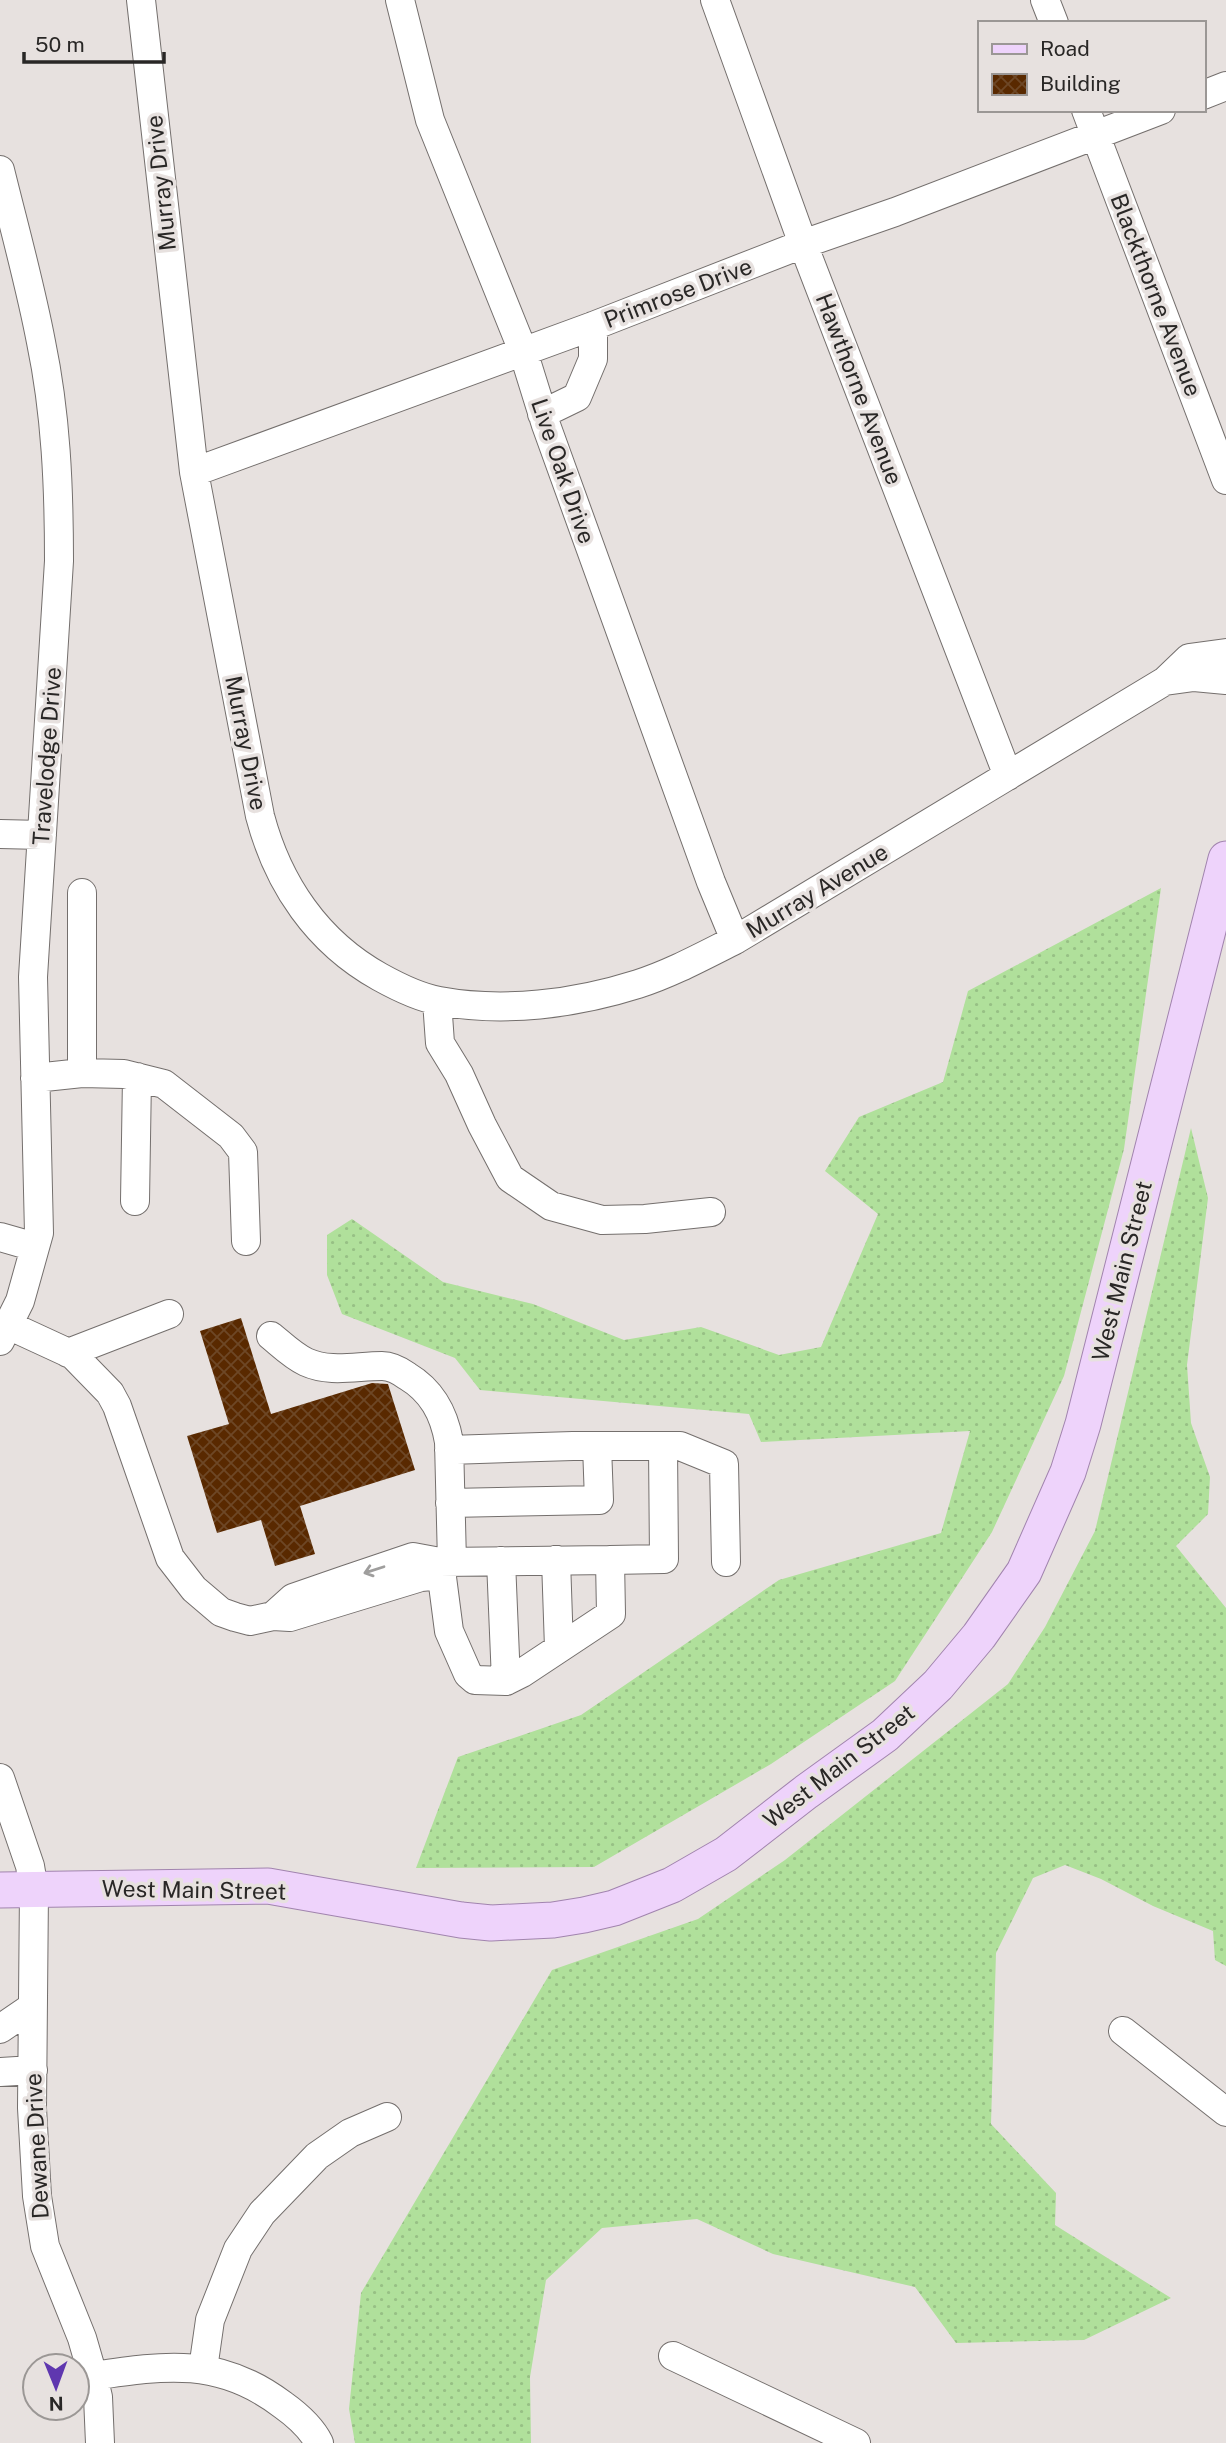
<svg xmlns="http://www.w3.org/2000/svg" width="1226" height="2443" font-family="'Public Sans',sans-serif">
<defs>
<pattern id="grass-dots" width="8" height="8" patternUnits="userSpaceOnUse" patternTransform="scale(1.75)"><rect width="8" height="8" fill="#b0e09b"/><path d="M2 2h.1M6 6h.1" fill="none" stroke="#97c085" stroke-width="1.8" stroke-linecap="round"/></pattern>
<pattern id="building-cross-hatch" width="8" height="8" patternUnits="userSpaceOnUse" patternTransform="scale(1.75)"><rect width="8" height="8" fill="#592900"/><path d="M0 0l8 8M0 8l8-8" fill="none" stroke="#6d4726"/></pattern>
</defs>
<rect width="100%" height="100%" fill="#e7e1df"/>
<path fill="url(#grass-dots)" d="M1161,888l-37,261 -60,227 -72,156 -97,149 -124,83 -177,103 -178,1 42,-111 123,-42 198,-135 162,-47 29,-102 -209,11 -12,-28 -269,-24 -25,-32 -113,-44 -15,-39v-40l25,-16 91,63 90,22 91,36 77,-13 78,28 42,-8 57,-133 -53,-43 34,-54 84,-35 25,-91z
M1191,1128l17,70 -21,167 4,58 19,54 -2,37 -32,32 50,62v358l-11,-6 -2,-29 -60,-25 -52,-27 -36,-14 -32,13 -37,75 -5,171 65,69 -1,32 116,73 -87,42 -128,3 -41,-56 -142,-33 -76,-35 -95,9 -56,52 -16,97 1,66h-176l-6,-34 12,-116 191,-323 146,-51 87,-59 223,-176 37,-57 50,-96z"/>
<path fill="url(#building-cross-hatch)" d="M241,1318l30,96 101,-31 16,1 27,86 -115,36 15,48 -40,12 -14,-46 -44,13 -30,-97 42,-12 -29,-93z"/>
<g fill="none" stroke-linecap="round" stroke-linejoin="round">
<g stroke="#746f6d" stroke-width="30">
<path id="minor" d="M141,0l53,472 66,344c18,68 57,126 120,161 18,10 38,20 59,24 65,12 136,3 199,-17 34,-11 65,-28 97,-44l430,-259 24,-23 37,-5
M400,0l30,120 93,231 23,74 165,457 24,58
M715,0l88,244 205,532
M1045,0l9,23
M1203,95l23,-9
M1086,110l140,370
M0,170c14,57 30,114 41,172 15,72 18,145 18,219l-26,416 6,256 -19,68 -20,40
M542,414l35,-17 16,-38v-33
M194,472l399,-146 210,-82 92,-32 266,-102
M1165,681l29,-4 32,3
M0,834l42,1
M437,1001l3,42 19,31 23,51 28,53 41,28 51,14 43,-1 66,-7
M82,1073l42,1 40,10 67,52 12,16 3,89
M35,1078l47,-5v-180
M135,1201l2,-124
M0,1237l35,10
M8,1325l65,30 37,38 7,13 53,152 24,31 27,23 14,5 15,4 23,-5 17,1 131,-40 21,-2
M271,1336c11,9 22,20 35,26 24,11 50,4 76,4 8,0 18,5 25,10 25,15 37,37 42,66l3,120
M68,1353l101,-39
M663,1446h17l44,18 2,98
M449,1450l124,-4h90l1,113 -54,1
M450,1503l149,-3 -2,-54
M556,1560l3,88
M501,1561l5,120
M273,1616l20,-18 52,-18 68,-23 27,5 170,-2 1,54 -89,59 -16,8 -31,-1 -7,-6 -19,-43 -9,-69
M0,1778l30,88 4,24 -2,218 5,88 8,50 37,92 11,38 5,21 2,46
M0,2029l32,-22
M1123,2031l103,81
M0,2072l33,-2
M673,2356l183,87
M203,2369l7,-49 28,-71 24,-36 55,-57 33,-23 37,-16
M93,2376c73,-11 127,-19 190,29 14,10 28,22 36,38"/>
</g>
<g stroke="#a184ae" stroke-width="37">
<path id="major" d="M0,1890l268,-4 193,34 30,3 62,-3 31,-5 30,-7 58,-23 54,-31 80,-62 79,-57 53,-50 41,-49 45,-64 44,-100 15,-48 143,-565"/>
</g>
<use href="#minor" stroke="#fff" stroke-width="28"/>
<use href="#major" stroke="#eed3fb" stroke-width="35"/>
</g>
<defs><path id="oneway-shaft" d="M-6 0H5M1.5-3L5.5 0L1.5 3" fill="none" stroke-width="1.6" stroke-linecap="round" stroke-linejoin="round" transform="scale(1.75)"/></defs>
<use stroke="#9f9e9d" href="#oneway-shaft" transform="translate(374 1570) rotate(162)"/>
<g text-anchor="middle" stroke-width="7" stroke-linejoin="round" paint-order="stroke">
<g font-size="23" fill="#292726" stroke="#e7e1df">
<text transform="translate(161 183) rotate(-96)" y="8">Murray Drive</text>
<text transform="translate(678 293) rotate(-21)" y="8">Primrose Drive</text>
<text transform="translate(1156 295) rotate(69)" y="8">Blackthorne Avenue</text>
<text transform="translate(859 389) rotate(69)" y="8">Hawthorne Avenue</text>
<text transform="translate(563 471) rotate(71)" y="8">Live Oak Drive</text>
<text transform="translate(246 743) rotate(79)" y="8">Murray Drive</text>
<text transform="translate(47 756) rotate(-86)" y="8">Travelodge Drive</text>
<text transform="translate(817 891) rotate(-31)" y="8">Murray Avenue</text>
<text transform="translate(1122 1271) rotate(-76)" y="8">West Main Street</text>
<text transform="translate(839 1766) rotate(-38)" y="8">West Main Street</text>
<text transform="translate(194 1890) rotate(1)" y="8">West Main Street</text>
<text transform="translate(37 2146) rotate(-93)" y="8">Dewane Drive</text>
</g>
</g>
<rect x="978" y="21" width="228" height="91" fill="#e7e1df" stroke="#9b9795" stroke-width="2"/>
<rect x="992" y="44" width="35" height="10" fill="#eed3fb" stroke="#9b9795" stroke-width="2"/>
<text x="1040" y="56" font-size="21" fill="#292726">Road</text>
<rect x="992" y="74" width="35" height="21" fill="url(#building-cross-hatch)" stroke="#9b9795" stroke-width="2"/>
<text x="1040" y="91" font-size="21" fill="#292726">Building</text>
<g transform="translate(56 2387) rotate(179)"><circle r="33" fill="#e7e1df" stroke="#9b9795" stroke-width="2"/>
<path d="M0-5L12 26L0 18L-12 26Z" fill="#5f37af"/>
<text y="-10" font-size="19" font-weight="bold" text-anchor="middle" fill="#292726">N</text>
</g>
<path d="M24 52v10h140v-10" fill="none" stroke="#292726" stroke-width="3.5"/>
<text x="35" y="52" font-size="21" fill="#292726" stroke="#e7e1df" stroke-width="5" paint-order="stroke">50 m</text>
</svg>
